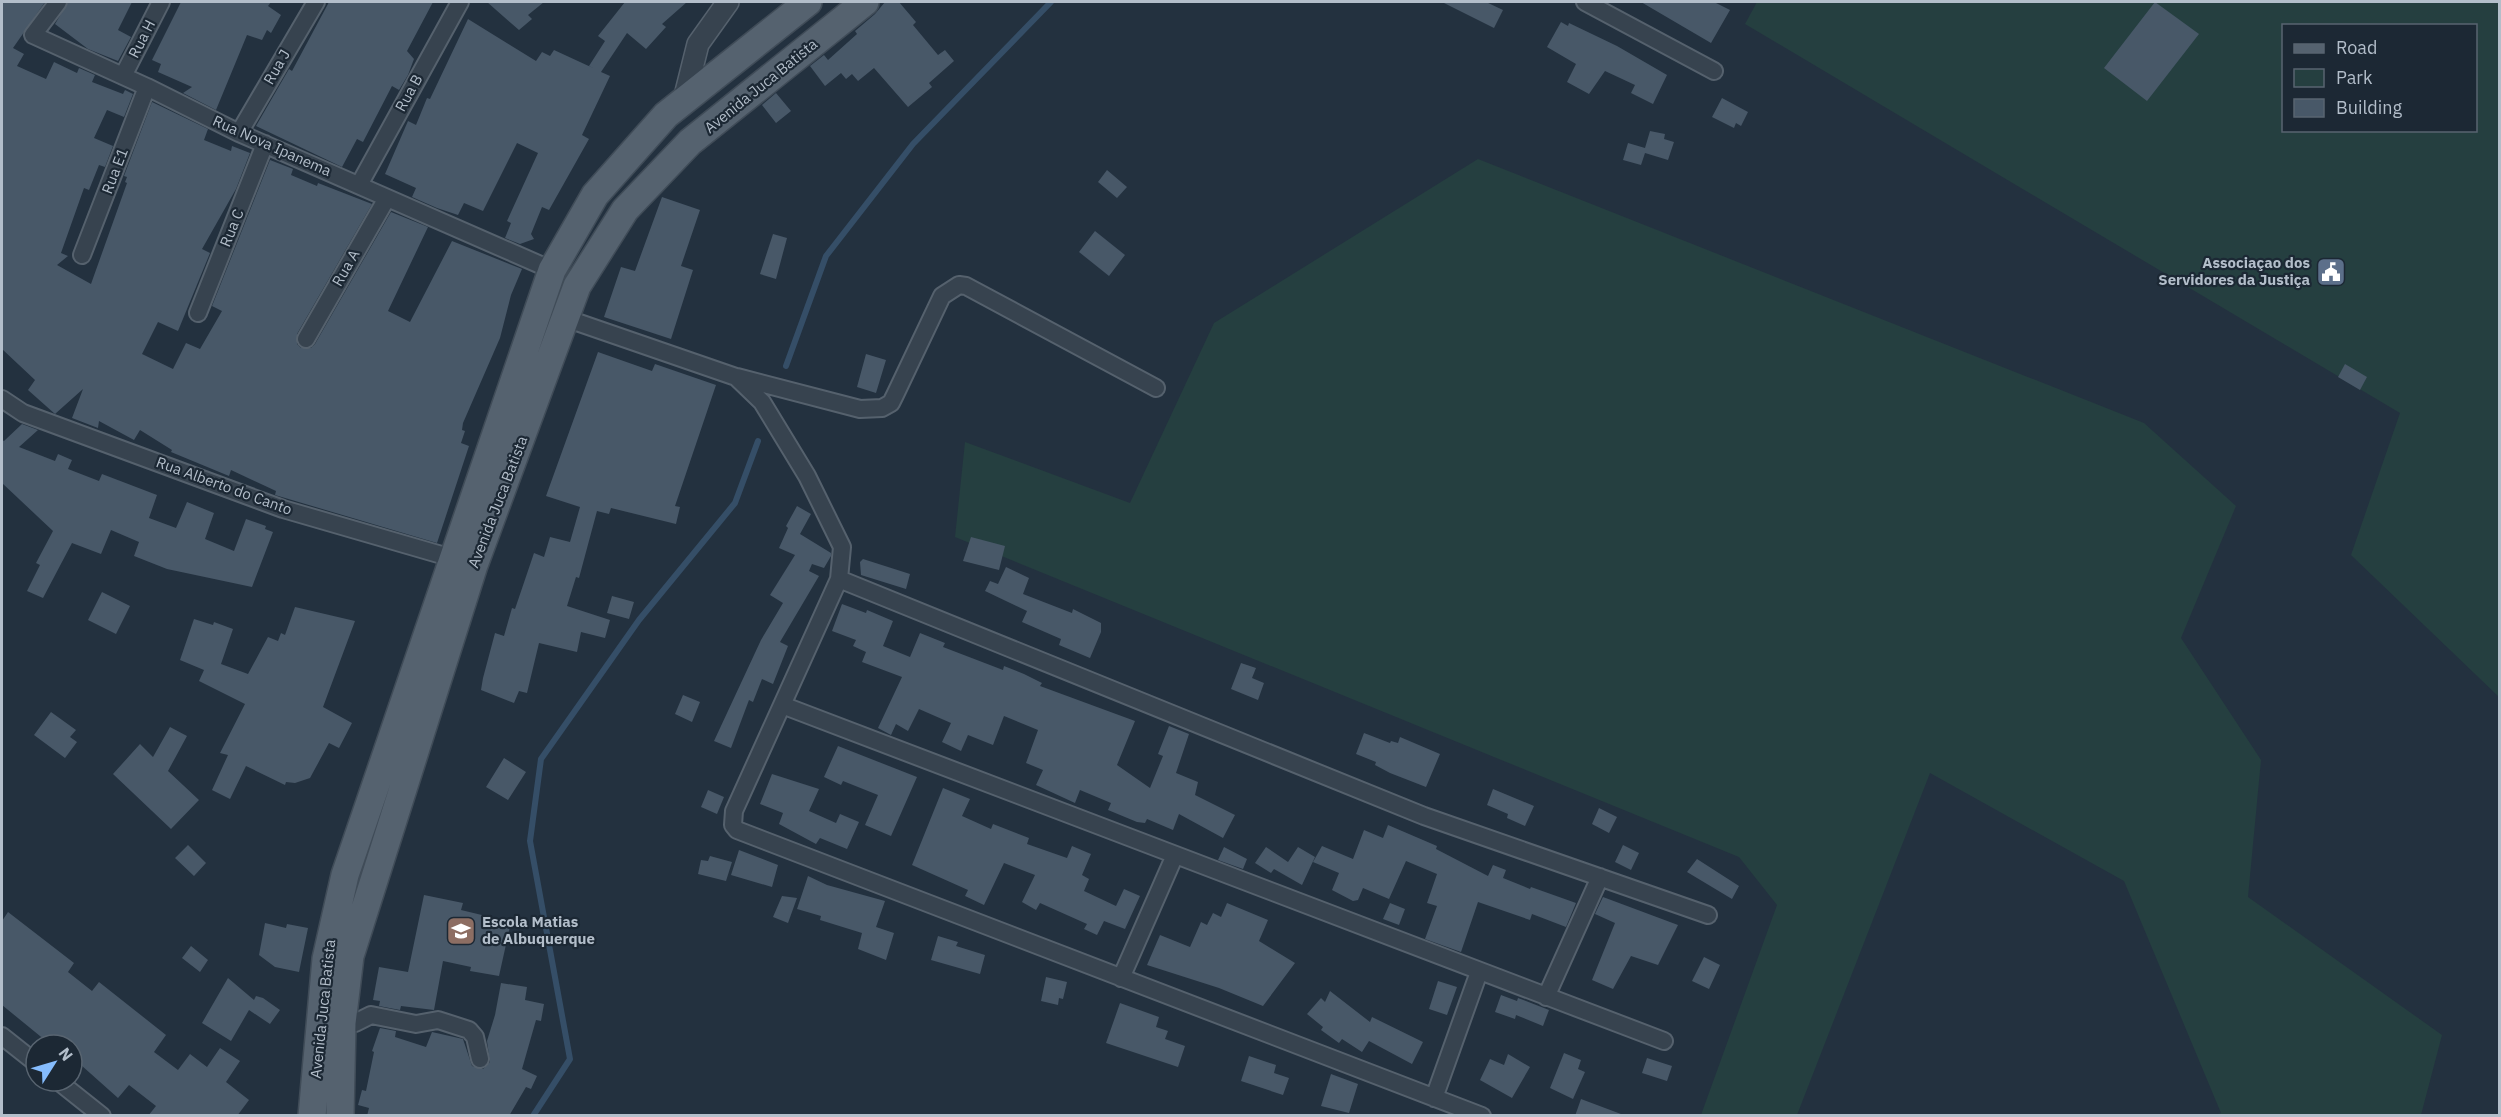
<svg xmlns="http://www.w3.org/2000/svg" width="2501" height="1117" font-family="'IBM Plex Sans',sans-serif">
<rect width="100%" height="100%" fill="#23313f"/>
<path fill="#253f40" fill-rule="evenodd" d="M1757,2h742v695l-148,-142 49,-142 -655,-389zM2284,26h192v104h-192z
M1478,159l666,264 92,83 -55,132 80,122 -13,137 194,138 -21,80h-206l6,-2 -97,-232 -194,-108 -133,342h-96l76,-210 -38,-48 -784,-320 10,-95 165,61 84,-180z"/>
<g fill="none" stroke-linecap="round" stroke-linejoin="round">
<path stroke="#354e67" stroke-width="6" d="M786,366l40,-110 87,-112 138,-142
M533,1116l37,-57 -40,-218 11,-82 98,-139 96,-117 23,-62"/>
</g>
<path fill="#485868" d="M2,2h43l-32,46 11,6 -7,12 29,13 8,-17 23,11 2,-5 16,7 -3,7 31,12 2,-4 8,4 -9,23 -17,-7 -13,28 19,8 -8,21 -6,-2 -10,25 -5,-2 -23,65 7,3 -11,9 34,19 36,-101 -2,-1 2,-5 -3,-1 28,-74 56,27 -4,11 27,11 1,-5 18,7 -14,36 -34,60 8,4 -32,78 -20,-9 -16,32 31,15 13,-26 14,6 22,-38 -10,-5 58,-146 23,9 -2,6 26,11 1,-3 54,21 -75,130v10l4,4h10l4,-4 76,-132 37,15 -40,84 22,11 42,-81 70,28 -11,26 -11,43 -37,85 -1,7 3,1 -4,12 8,3 -32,97 -162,-48 1,-4 -45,-21 -2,6 -58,-24 1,-2 -32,-20 -6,10 -35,-19 -1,7 -26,-10 11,-29 -28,25 -27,-24 7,-10 -33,-31z
M68,2h64l-14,28 13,7 -13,24 -30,-12 -33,-25z
M181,2h90l-3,4 13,9 -10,18 -4,-3 -5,10 -15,-5 -31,75 -33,-17 9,-6 -34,-15 3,-8 -9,-4z
M329,2h104l-26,49 7,8 -6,16 -9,15 -7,-4 -29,56 -6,-3 -15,28 -86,-41 33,-57 3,2z
M487,2h57l-16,13 4,4 -13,11z
M625,2h62l-25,22 4,3 -20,22 -19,-16 -26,39 9,4 -28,59 7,4 -40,71 -7,-3 -11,27 3,5 -14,5 -15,-6 6,-15 -4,-2 31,-68 -21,-10 -34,68 -19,-8 -6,12 -21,-7 -25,-11 4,-9 -31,-14 23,-53 8,4 11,-27 3,1 38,-80 68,42 6,-9 8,4 4,-6 39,18 -4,-2 16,-25 -7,-5z
M885,2h14l17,20 -3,3 25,30 7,-5 9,11 -25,22 3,4 -24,20 -34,-39 -16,13 -6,-7 -6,5 -5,-6 -16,13 -15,-20 14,-11 4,5 29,-26 -2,-3 20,-17z
M1442,2h44l17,8 -9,18z
M1641,2h73l16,8 -19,33z
M2155,2l44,32 -52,67 -43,-33z
M1561,22l7,4 1,-3 48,23 50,29 -14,29 -22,-11 4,-8 -30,-14 -16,23 -22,-12 9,-18 -29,-17z
M776,93l15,18 -15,12 -14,-18z
M1722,98l26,14 -7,14 -5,-3 -2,5 -22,-11z
M1650,131l15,3 -1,5 10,3 -6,18 -23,-7 -4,12 -18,-5 5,-17 17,5z
M1107,170l20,17 -10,11 -19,-16z
M662,197l38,13 -19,56 12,4 -22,69 -67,-22 17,-50 14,4z
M1095,231l30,24 -16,21 -30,-24z
M773,234l14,4 -11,41 -16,-5z
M598,352l54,19 3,-7 61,21 -41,121 5,1 -4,17 -65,-16 -2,6 -12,-3 -18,67 -3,-1 -9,29 43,14 -5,18 -24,-6 -4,20 -38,-9 -12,50 -8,-2 -5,12 -33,-13 2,-12 12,-45 9,3 8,-28 3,1 19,-56 10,4 6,-20 20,5 10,-35 -34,-11z
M866,354l20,6 -10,33 -19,-6z
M2345,364l22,13 -7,13 -22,-13z
M22,424l16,6 -19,17 36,14 3,-7 14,6 -4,9 31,12 3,-7 55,21 -8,23 27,10 11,-26 27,11 -9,26 29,12 12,-32 20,7 -1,3 8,3 -21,55 -85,-18 -33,-13 5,-14 -28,-12 -10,24 -29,-11 -29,55 -16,-7 13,-26 -4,-2 17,-32 -51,-48v-43l2,1z
M797,506l14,8 -11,20 31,19v3l-7,12 -12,-4 -3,7 10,5 -39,66 8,4 -15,38 -11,-5 -9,23 -4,-2 -18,48 -17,-7 47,-101 22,-37 -13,-8 25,-40 -16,-7 9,-20 -2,-2z
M971,537l34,9 -6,24 -36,-9z
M863,559l47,15 -4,15 -45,-14 -1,-13z
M1006,567l23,11 -6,16 49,19 1,-4 28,14v9l-11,26 -31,-13 2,-6 -39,-17 5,-11 -42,-20 5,-10 8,3z
M102,592l28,14 -14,28 -28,-14z
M612,596l22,6 -5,17 -22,-6z
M842,604l24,9 1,-3 26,11 -10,25 27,11 10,-24 25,10 -2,4 60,23 1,-4 20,8 18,9 -2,3 95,35 -18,44 33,23 13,-32 -5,-2 11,-28 20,8 -13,39 22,9 -3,13 40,20 -12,23 -44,-24 -6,16 -26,-11 -2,4 -8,-1 -29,-12 3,-7 -31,-13 -5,13 -39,-18 7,-15 -17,-7 12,-33 -34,-14 -11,29 -25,-10 -7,16 -19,-9 9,-19 -32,-14 -11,22 -12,-7 -5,11 -13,-7 24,-51 -40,-15 4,-10 -13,-6 3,-6 -24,-9z
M295,607l60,14 -32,86 29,16 -13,25 -10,-5 -19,35 -15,5 -9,-1 -1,3 -39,-19 -16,33 -18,-9 16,-35 -8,-2 25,-49 -46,-23 5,-11 -24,-10 14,-41 19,6 1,-3 19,7 -12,35 27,10 20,-37 10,4 3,-8 4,2z
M1241,663l15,5 -4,10 12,5 -6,17 -27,-11z
M683,695l17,7 -8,20 -17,-8z
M51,712l25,18 -6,7 7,5 -12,16 -31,-23z
M170,727l17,9 -19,35 31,29 -28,29 -58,-55 27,-30 13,13z
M1364,733l26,10 1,-2 7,2 2,-6 40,17 -14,33 -36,-14 -15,-8 1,-3 -20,-8z
M838,746l79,31 -26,59 -26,-11 13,-30 -35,-14 -2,4 -17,-8z
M504,758l22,14 -18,28 -22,-13z
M772,774l47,15 -10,22 27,12 4,-9 19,8 -12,27 -27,-11 -4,6 -37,-20 4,-11 -23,-9z
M943,788l27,11 -8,17 29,13 2,-5 36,14 -2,6 40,14 5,-12 19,8 -9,21 7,4 -5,12 32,15 8,-17 16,7 -15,33 -21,-8 -7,14 -13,-6 3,-5 -47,-21 -4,7 -14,-8 13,-27 -31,-12 -20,42 -19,-9 3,-6 -56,-25z
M1493,789l41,17 -9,20 -18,-8 1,-4 -21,-9z
M708,790l16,7 -7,17 -16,-7z
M1599,808l18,9 -8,16 -17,-9z
M1388,825l49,21 -1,3 52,27 5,-11 13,5 -3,8 27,11 1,-2 45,16 -10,24 -34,-13 -2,6 -52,-18 -17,50 -36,-13 12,-33 -10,-3 10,-29 -31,-13 -17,38 -26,-11 -5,12 -5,1 -21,-11 7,-17 -26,-11 9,-16 31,13 11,-29 19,8z
M188,845l18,18 -12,13 -19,-18z
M1623,845l16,8 -8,17 -16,-8z
M1224,847l23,12 -4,10 -25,-9z
M1266,847l22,15 10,-15 17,10 -13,28 -28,-16 -3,4 -16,-10z
M739,850l39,15 -6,22 -41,-12z
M710,856l22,6 -6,19 -28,-7 3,-14 7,1z
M1697,859l42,27 -7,13 -45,-27z
M808,876l19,9 58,16 -9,26 18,6 -8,27 -28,-11 4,-16 -42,-13 1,-4 -24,-7z
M424,895l39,8 -2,7 50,12 -12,54 -29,-5 1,-4 -28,-6 -9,49 -33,-4 -1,4 -21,-4 1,-5 -7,-1 6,-33 29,5z
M782,896l15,2 -9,25 -15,-6z
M1603,897l75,28 -20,40 -27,-9 -18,33 -21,-9 23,-57 -20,-9z
M1227,903l41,17 -9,21 36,22 -32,43 -44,-18 -72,-23 13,-30 30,12 11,-25 6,3 6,-12 8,4z
M1390,903l15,6 -6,16 -16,-6z
M8,912l66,51 -6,9 24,19 7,-9 67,53 -12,17 24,18 12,-16 17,13 13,-19 20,13 -14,21 23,18 -12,16h-89l8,-10 -27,-21 -11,13 -46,-41v-12h-21l-49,-40v-84z
M265,923l21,5 1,-4 21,4 -9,44 -24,-5 -16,-12z
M938,936l20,6 -2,4 29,9 -5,19 -49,-14z
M191,946l17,14 -8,12 -18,-14z
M1704,957l16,8 -11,24 -17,-8z
M1046,977l21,5 -4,17 -4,-1 -1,7 -17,-4z
M228,978l26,22 2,-4 7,2 17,12 -10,14 -21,-14 -18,31 -29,-18z
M1438,981l19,6 -10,28 -18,-6z
M501,983l26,4 -2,13 19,4 -3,17 -5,-1 -14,49 15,7 -6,13 -5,-2 -17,29h-142l2,-8 -11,-3 4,-15 4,1 8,-39 -2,-1 8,-23 16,3 -1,6 31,10 6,-15 31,7 9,27 11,3 7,-7 -3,-21 8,-26z
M1330,991l40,31 2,-5 51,25 -11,22 -43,-23 -7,11 -20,-13 -3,4 -18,-13 2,-3 -16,-13 14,-16 4,4z
M1501,995l16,6 1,-3 31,12 -6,16 -27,-11 -1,4 -20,-7z
M1120,1003l39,14 -3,10 12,4 -3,8 20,7 -7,21 -72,-24z
M1564,1053l17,7 -3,9 7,3 -12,27 -23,-11z
M1508,1054l22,13 -18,31 -32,-18 10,-21 14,6z
M1249,1056l27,9 -2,8 15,5 -6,17 -42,-14z
M1647,1058l25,8 -5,15 -25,-8z
M1331,1074l27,10 -9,29 -28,-7z
M1581,1099l40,15v2h-46z"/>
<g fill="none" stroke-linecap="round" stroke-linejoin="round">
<g stroke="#55616d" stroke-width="20">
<path id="minor" d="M58,2l-25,33 114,52 92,46 313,137
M1585,2l129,69
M123,76l38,-74
M239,133l77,-131
M359,185l101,-183
M82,255l65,-168
M198,313l67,-169
M565,318l171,59 26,25 45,74 35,71 -3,32 -105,232 -1,14 4,5 745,286
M306,339l81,-141
M737,377l123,32 22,-1 9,-5 4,-8 47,-99 17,-11 7,1 190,102
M2,399l21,14 260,96 169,49
M839,579l585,237 284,99
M782,705l882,336
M1121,978l54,-123
M1546,997l54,-120
M342,1023h13l16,-8 45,9 22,-4 31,10 6,7 5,22
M2,1036l34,27
M58,1081l44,35
M1434,1098l45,-126"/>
</g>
<g stroke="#55616d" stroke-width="24">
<path id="tertiary" d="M684,100l14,-56 30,-42"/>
</g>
<g stroke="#404c58" stroke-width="30">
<path id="primary" d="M312,1116l14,-157 19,-84 207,-605 43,-75 71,-80 142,-113
M340,1116l2,-93 8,-67 124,-391 103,-279 48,-76 65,-68 175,-140"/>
</g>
<use href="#minor" stroke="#37434f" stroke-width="16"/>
<use href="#tertiary" stroke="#37434f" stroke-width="21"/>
<use href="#primary" stroke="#55626f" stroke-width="27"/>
</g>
<defs>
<g id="civic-square" transform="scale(1.5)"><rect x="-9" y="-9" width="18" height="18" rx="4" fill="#5c6f8a" stroke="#1c2834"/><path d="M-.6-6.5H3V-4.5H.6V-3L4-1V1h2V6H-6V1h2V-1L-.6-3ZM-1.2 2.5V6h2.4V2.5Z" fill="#fff"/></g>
<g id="school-square" transform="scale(1.5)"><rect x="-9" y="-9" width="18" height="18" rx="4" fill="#8d6e63" stroke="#1c2834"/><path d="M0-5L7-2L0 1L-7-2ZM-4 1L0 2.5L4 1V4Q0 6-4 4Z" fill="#fff"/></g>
</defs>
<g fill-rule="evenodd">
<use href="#civic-square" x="2331" y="272"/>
<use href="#school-square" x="461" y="931"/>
</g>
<g text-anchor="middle" stroke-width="4.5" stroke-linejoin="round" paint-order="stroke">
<g font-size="15" fill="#b3beca" stroke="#1c2834">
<text transform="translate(142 39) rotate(-63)" y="5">Rua H</text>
<text transform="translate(277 67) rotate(-60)" y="5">Rua J</text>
<text transform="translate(761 86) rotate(-39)" y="5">Avenida Juca Batista</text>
<text transform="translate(409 93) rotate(-61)" y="5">Rua B</text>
<text transform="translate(272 146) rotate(24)" y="5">Rua Nova Ipanema</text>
<text transform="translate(115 171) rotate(-69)" y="5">Rua E1</text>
<text transform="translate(232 228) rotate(-68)" y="5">Rua C</text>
<text transform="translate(346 268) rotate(-60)" y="5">Rua A</text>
<text transform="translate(224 486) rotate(20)" y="5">Rua Alberto do Canto</text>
<text transform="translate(498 502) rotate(-69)" y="5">Avenida Juca Batista</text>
<text transform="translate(323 1009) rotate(-84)" y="5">Avenida Juca Batista</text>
</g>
<g font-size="15" font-weight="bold" fill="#b3beca" stroke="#1c2834" text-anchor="end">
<text x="2310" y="268">Associaçao dos<tspan x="2310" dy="17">Servidores da Justiça</tspan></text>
<text x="482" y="927" text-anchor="start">Escola Matias<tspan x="482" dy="17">de Albuquerque</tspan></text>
</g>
</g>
<rect width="2501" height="1117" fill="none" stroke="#b3beca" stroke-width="6"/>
<rect x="2282" y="24" width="195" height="108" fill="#1c2834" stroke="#586470" stroke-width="1.5"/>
<rect x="2294" y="44" width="30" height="9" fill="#55626f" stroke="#586470" stroke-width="1.5"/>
<text x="2336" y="54" font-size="18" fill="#b3beca">Road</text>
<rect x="2294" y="69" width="30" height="18" fill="#253f40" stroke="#586470" stroke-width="1.5"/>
<text x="2336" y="84" font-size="18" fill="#b3beca">Park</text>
<rect x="2294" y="99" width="30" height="18" fill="#485868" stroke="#586470" stroke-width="1.5"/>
<text x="2336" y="114" font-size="18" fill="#b3beca">Building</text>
<g transform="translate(54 1063) rotate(53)"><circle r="28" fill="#1c2834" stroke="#586470" stroke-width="1.5"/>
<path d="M0-4.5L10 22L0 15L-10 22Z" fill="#85bcfd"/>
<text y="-9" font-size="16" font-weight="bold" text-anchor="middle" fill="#b3beca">N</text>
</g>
</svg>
